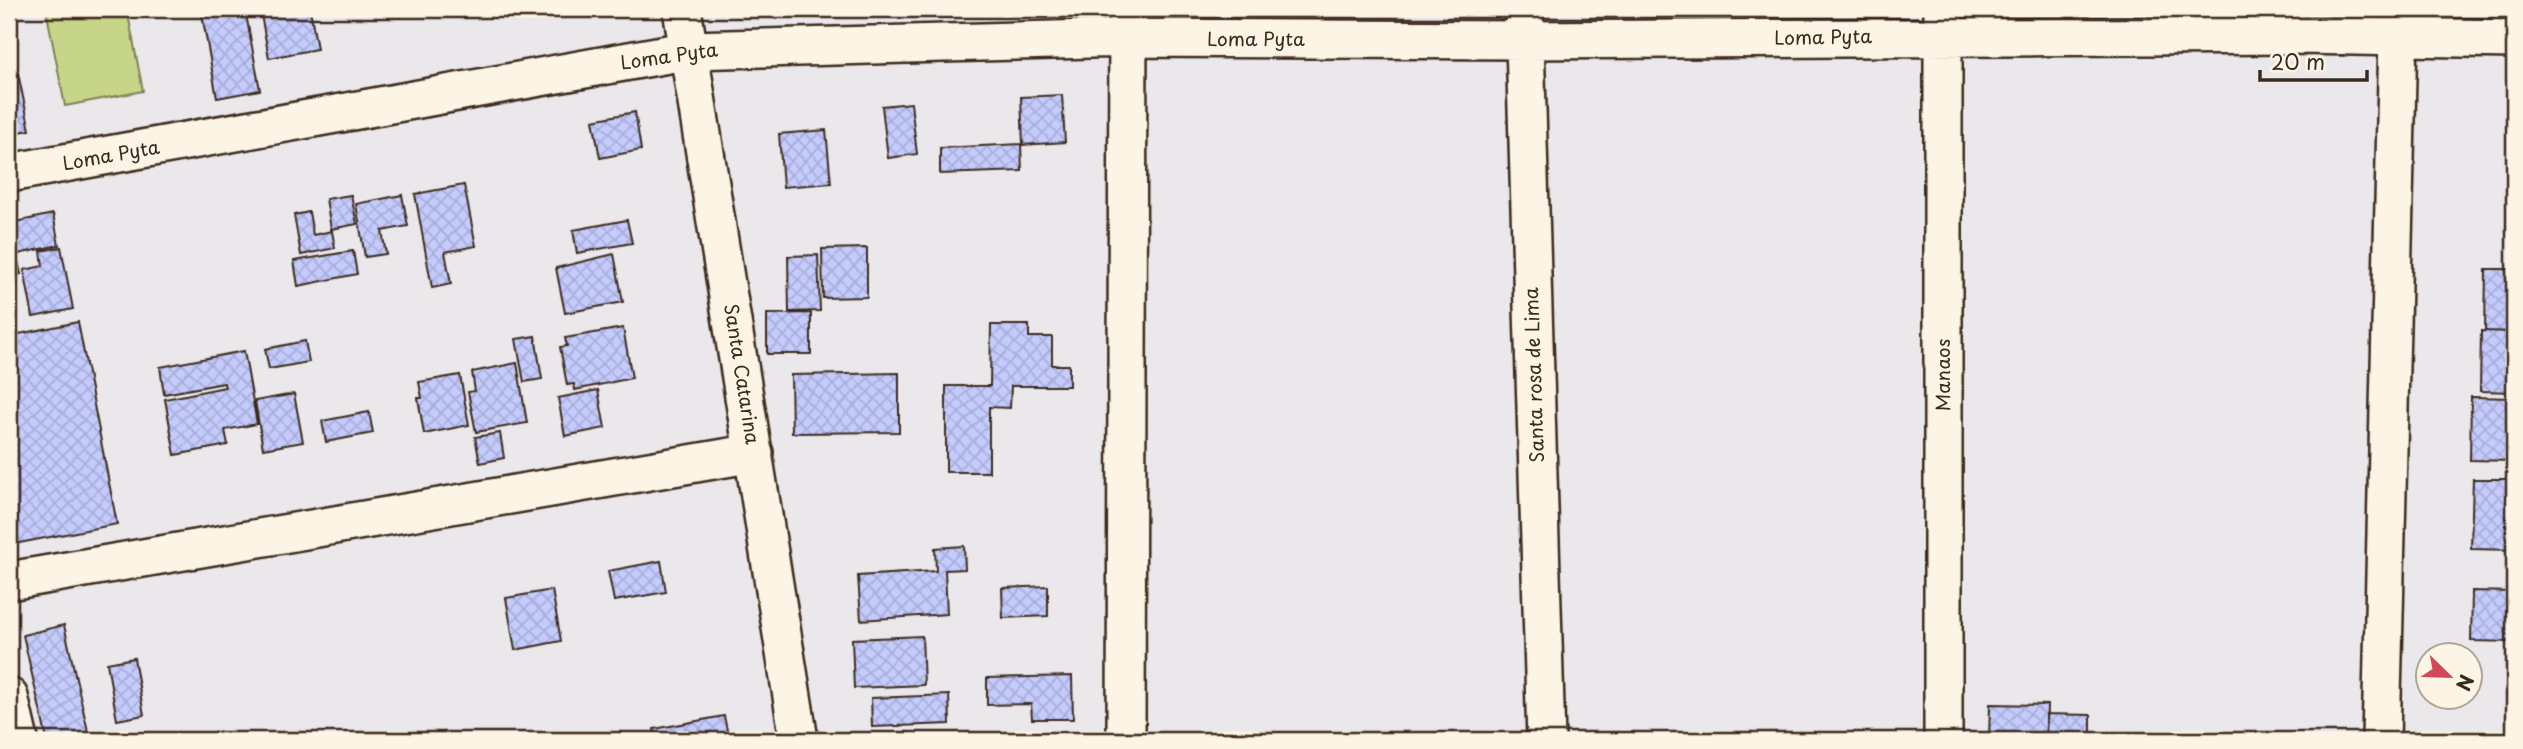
<svg xmlns="http://www.w3.org/2000/svg" width="2523" height="749" font-family="'Playpen Sans',sans-serif">
<defs>
<pattern id="building-cross-hatch" width="8" height="8" patternUnits="userSpaceOnUse" patternTransform="scale(1.75)"><rect width="8" height="8" fill="#c4cbfd"/><path d="M0 0l8 8M0 8l8-8" fill="none" stroke="#a9aed8"/></pattern>
</defs>
<rect width="100%" height="100%" fill="#ebe8ec"/>
<filter id="ink" filterUnits="userSpaceOnUse"><feTurbulence type="fractalNoise" baseFrequency=".0143" numOctaves="2"/><feDisplacementMap in="SourceGraphic" scale="14" xChannelSelector="R" yChannelSelector="G"/><feConvolveMatrix kernelMatrix="1 2 1 2 8 2 1 2 1" color-interpolation-filters="sRGB"/></filter>
<g filter="url(#ink)">
<path fill="#c7d589" stroke="#818054" stroke-width="2" d="M46,9h81l16,82 -78,15z"/>
<path fill="url(#building-cross-hatch)" stroke="#3b2a1e" stroke-width="2" d="M201,9h44l15,81 -43,8z
M260,9h50l7,40 -48,9z
M13,50l17,80 -21,4v-83z
M1062,95l3,47 -42,3 -2,-48z
M911,103l6,51 -29,4 -6,-52z
M635,112l6,38 -41,8 -7,-38z
M826,130l5,53 -48,4 -4,-53z
M1021,144l1,27 -82,3v-26z
M464,185l12,61 -31,6 6,32 -19,4 -17,-94z
M351,195l6,29 -26,5 -5,-30z
M402,195l6,31 -26,5 4,23 -21,3 -9,-53z
M309,212l4,23 19,-4 3,17 -34,7 -7,-40z
M53,214l6,31 -41,9 -7,-31z
M627,220l5,23 -55,10 -4,-23z
M9,225l12,49 -12,3z
M61,247l12,62 -40,8 -9,-47 19,-4 -2,-15z
M867,248v49l-44,1 -1,-49z
M353,251l4,23 -59,12 -4,-25z
M614,254l9,48 -58,11 -9,-45z
M818,255l2,56 -31,1 -1,-56z
M2486,269h28v63l-29,-1z
M9,290l7,31 -7,2z
M811,313v41h-44v-40z
M78,322l39,202 -108,21v-209z
M991,325h38v12h23v28h17v21h-58l-1,22 -21,-1v65h-43v-86h44z
M623,328l9,50 -57,12 -1,-6 -7,1 -7,-38 7,-1 -2,-8z
M2481,331l33,1v60l-34,-1z
M535,336l7,43 -18,3 -8,-43z
M305,341l4,21 -40,7 -4,-20z
M244,351l13,73 -32,6 3,15 -53,10 -10,-56 60,-12 -1,-4 -60,11 -4,-27z
M517,363l10,60 -51,9 -8,-40 7,-1 -3,-19z
M899,373v59l-107,1 -1,-58z
M460,375l9,50 -45,9 -6,-36h4l-3,-16z
M598,390l7,38 -40,8 -7,-38z
M294,394l9,48 -40,7 -8,-48z
M2471,397l43,1v63l-44,-1z
M369,412l4,21 -47,9 -4,-21z
M500,433l4,25 -24,5 -5,-26z
M2473,479h41v71l-43,-1z
M964,546l1,23 -20,1 2,44 -86,6 -3,-44 78,-5 -1,-23z
M661,561l5,31 -52,9 -6,-30z
M1048,586v30l-45,2 -1,-30z
M552,590l9,51 -46,9 -9,-52z
M2472,591l42,1v50l-43,-1z
M64,625l26,115h-43l-24,-105z
M922,636l2,49 -70,3 -2,-49z
M134,658l10,57 -27,5 -10,-57z
M1072,676l1,43h-41l-1,-15 -44,1v-27z
M949,695l1,29 -78,3 -1,-29z
M1990,704l57,1 -1,35h-57z
M2046,714l45,1v25h-45z
M724,716l5,24h-73l-2,-11z
M1018,737l41,1v2h-41z"/>
<g fill="none" stroke-linecap="round" stroke-linejoin="round">
<g stroke="#3b2a1e" stroke-width="42">
<path id="minor" d="M682,9l117,731
M1524,9l22,731
M9,173l681,-123 438,-12 396,2 775,-5 215,4
M9,581l745,-128
M9,697l10,43
M1126,740l2,-731
M1943,740v-731
M2381,740l17,-704"/>
</g>
<use href="#minor" stroke="#fcf5e5" stroke-width="37"/>
</g>
</g>
<g text-anchor="middle" stroke-width="6" stroke-linejoin="round" paint-order="stroke">
<g font-size="19" fill="#3b2a1e" stroke="#fcf5e5">
<text transform="translate(1823 37) rotate(-1)" y="7">Loma Pyta</text>
<text x="1256" y="46">Loma Pyta</text>
<text transform="translate(669 56) rotate(-8)" y="7">Loma Pyta</text>
<text transform="translate(111 155) rotate(-10)" y="7">Loma Pyta</text>
<text transform="translate(742 374) rotate(81)" y="7">Santa Catarina</text>
<text transform="translate(1534 375) rotate(-92)" y="7">Santa rosa de Lima</text>
<text transform="translate(1943 375) rotate(-90)" y="7">Manaos</text>
</g>
</g>
<rect width="2523" height="749" fill="none" stroke="#fcf5e5" stroke-width="35"/>
<rect x="18" y="18" width="2488" height="714" fill="none" stroke="#3b2a1e" stroke-width="2.5" filter="url(#ink)"/>
<g transform="translate(2449 676) rotate(113)"><circle r="33" fill="#fcf5e5" stroke="#afa495" stroke-width="2"/>
<path d="M0-5L12 26L0 18L-12 26Z" fill="#d1495b"/>
<text y="-10" font-size="19" font-weight="bold" text-anchor="middle" fill="#3b2a1e">N</text>
</g>
<path d="M2260 70v10h107v-10" fill="none" stroke="#3b2a1e" stroke-width="3.5"/>
<text x="2271" y="70" font-size="21" fill="#3b2a1e" stroke="#fcf5e5" stroke-width="5" paint-order="stroke">20 m</text>
</svg>
